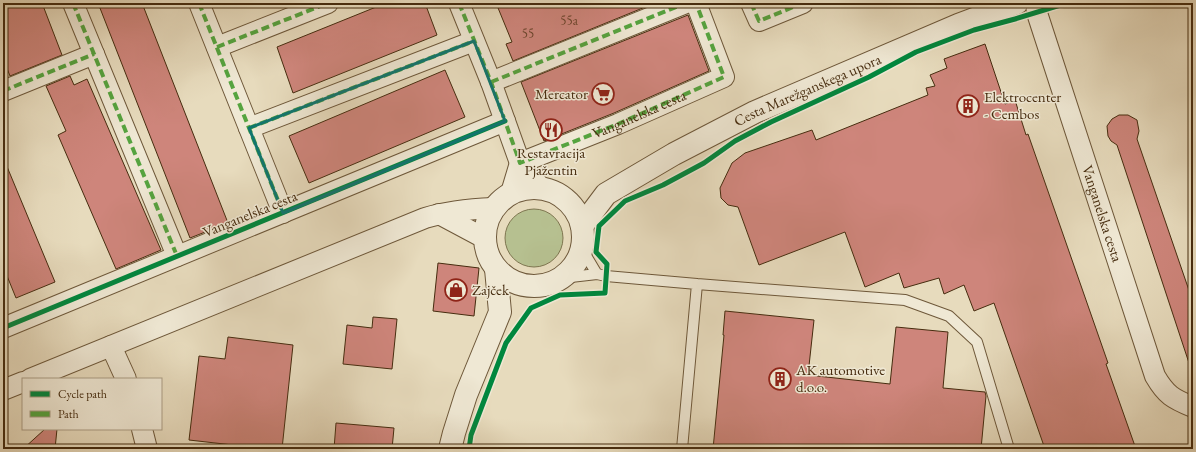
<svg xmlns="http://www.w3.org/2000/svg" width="1196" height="452" font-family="'EB Garamond',serif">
<rect width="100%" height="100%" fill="#e7dbbd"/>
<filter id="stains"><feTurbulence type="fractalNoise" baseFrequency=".005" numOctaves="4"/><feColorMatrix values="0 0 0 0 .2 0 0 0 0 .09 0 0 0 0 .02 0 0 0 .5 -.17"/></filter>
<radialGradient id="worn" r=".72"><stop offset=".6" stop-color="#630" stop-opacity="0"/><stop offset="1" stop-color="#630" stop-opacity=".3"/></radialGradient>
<path fill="#b6c090" stroke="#7e7650" d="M505 238a29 29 0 1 1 58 0a29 29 0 1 1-58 0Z"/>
<path fill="#ce857b" stroke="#462c0f" d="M3,3h39l20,52 -52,21 -7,-18z
M98,3h44l86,220 -38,15z
M386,3h39l12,32 -144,58 -16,-46z
M496,3h159l-142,58 -7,-17 6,-2z
M688,15l21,56 -95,42 -70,28 -23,-59z
M985,44l20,60 10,-4 11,35 2,-1 80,229 -2,1 30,85h-91l-51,-146 -20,8 -10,-26 -20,9 -5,-16 -35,10 -5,-15 -34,14 -20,-55 -86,33 -21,-58 -10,-2 -7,-7 -1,-10 12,-25 13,-10 67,-23 4,10 112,-45 -2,-7 9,-2 -5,-11 17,-7 -3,-9z
M445,70l20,47 -156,66 -20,-47z
M70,76l4,9 13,-6 74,171 -45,19 -58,-134 8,-4 -20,-45z
M1119,115h9l9,5 2,11 -2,8 56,163v61h-4l-72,-218 -6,-4 -3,-5 -1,-10 5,-7z
M3,157l52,125 -39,16 -13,-32z
M438,263l41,5 -5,48 -41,-5z
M725,311l89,9 -6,55 82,9 6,-57 52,5 -5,56 42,4 1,4 -5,53h-268l11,-114h-1z
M373,317l24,2 -5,50 -49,-5 4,-39 25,3z
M228,337l65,8 -11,104h-14l-79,-9 10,-84 26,3z
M336,423l58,5 -2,21h-58z
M45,429h12l-2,20h-32z"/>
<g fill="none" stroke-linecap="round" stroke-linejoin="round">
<g stroke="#6e583a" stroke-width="12">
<path id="service" d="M582,249l15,25
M562,278l35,-4 9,2 91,8
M682,449l15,-165 208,16 44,16 28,26 32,107"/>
</g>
<g stroke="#6e583a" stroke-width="22">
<g id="minor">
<path d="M73,3l104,253"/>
<path d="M199,3l84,210"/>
<path d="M459,3l32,79 29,81 21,25"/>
<path d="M751,3l8,18 44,-18"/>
<path id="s1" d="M1036,3l1,10 118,363c11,19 18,23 38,31"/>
<path d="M217,47l111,-44"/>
<path d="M491,82l195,-79"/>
<path d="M3,91l91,-37"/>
<path d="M249,128l225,-87"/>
<path d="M520,163l98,-39 106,-47 -28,-74"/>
<path d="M511,193l9,-30"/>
<path d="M439,214l45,24"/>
<path d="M3,328l502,-207"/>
<path d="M111,346l15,33"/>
<path d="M30,379l395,-161c23,-7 44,-9 68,-10"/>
<path d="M3,390l20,-8"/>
<path d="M142,429l5,20"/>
</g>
</g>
<g stroke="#6e583a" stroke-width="24">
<g id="tertiary">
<circle cx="534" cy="237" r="49"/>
<path id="s2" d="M582,226l24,-32 68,-40 81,-42 203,-87 59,-22"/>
<path d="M450,449l4,-16 12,-38 34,-83 -4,-43"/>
</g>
</g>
<use href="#service" stroke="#efe8d4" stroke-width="10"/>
<use href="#minor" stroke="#efe8d4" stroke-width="20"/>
<use href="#tertiary" stroke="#efe8d4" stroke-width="22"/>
<g stroke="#55a43f" stroke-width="4" stroke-dasharray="8 4" stroke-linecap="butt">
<path d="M73,3l104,253"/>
<path d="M199,3l84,210"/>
<path id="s3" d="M459,3l32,79 29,81 98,-39 106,-47 -28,-74"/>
<path d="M751,3l8,18 44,-18"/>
<path d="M217,47l111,-44"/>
<path d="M491,82l195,-79"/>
<path d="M3,91l91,-37"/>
<path d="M249,128l225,-87"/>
</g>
<g stroke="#efe8d4" stroke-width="8">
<path id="cycleway" d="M3,328l502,-207
M469,449l2,-14 35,-92 25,-35 29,-13 45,-2 2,-29 -11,-12 3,-26 26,-25 38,-16 41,-22 31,-22 36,-19 98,-45 47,-25 58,-22 41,-11 52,-16"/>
</g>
<use href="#cycleway" stroke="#00873e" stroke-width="5"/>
</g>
<path fill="none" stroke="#0f766e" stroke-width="3" stroke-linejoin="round" d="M474,41l31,80 -222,92 -34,-85z"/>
<defs>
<g id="supermarket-ring" transform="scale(1.15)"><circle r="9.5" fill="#efe8d4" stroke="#8f2418" stroke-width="1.5"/><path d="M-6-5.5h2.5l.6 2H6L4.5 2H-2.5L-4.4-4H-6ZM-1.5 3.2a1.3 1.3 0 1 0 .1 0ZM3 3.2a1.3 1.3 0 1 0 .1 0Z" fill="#8f2418"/></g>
<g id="building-ring" transform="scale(1.15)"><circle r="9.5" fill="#efe8d4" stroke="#8f2418" stroke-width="1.5"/><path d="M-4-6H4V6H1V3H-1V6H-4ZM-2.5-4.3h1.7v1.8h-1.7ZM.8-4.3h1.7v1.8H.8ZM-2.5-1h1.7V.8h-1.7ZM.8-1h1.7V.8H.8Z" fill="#8f2418"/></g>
<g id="restaurant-ring" transform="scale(1.15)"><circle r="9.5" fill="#efe8d4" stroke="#8f2418" stroke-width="1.5"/><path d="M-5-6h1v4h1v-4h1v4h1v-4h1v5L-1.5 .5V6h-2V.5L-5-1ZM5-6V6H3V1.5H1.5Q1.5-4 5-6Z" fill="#8f2418"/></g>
<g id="shop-ring" transform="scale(1.15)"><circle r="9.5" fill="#efe8d4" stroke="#8f2418" stroke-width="1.5"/><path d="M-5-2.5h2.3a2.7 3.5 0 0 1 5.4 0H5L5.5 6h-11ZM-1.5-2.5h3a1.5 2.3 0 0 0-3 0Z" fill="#8f2418"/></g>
</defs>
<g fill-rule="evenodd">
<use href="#supermarket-ring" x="603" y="94"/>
<use href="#building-ring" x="968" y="106"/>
<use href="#restaurant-ring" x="551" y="130"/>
<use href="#shop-ring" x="456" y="290"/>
<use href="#building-ring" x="780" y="379"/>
</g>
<g text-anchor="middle" stroke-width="3" stroke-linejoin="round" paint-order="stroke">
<g font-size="13" fill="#68422a">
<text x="569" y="25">55a</text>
<text x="528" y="38">55</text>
</g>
<g font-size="15" fill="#462c0f" stroke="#efe8d4">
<text dy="5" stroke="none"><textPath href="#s2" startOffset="267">Cesta Marežganskega upora</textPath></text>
<text dy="5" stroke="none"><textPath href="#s3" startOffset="300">Vanganelska cesta</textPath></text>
<text transform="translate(250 214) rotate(-22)" y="5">Vanganelska cesta</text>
<text dy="5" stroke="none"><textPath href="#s1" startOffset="221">Vanganelska cesta</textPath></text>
</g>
<g font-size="15" fill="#462c0f" stroke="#efe8d4" text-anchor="start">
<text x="588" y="99" text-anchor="end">Mercator</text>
<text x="984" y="102">Elektrocenter<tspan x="984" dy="17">- Cembos</tspan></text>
<text x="551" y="158" text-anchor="middle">Restavracija<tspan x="551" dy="17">Pjažentin</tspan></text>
<text x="472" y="295">Zajček</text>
<text x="796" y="375">AK automotive<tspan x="796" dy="17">d.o.o.</tspan></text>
</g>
</g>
<rect width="1196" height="452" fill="none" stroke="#e7dbbd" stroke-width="16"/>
<rect x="4" y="4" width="1188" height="444" fill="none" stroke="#462c0f" stroke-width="2"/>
<rect x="8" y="8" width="1180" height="436" fill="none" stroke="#462c0f"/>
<rect x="22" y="378" width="140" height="52" fill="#efe8d4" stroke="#ab9d85"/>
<rect x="30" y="391" width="20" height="6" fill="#00873e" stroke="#ab9d85"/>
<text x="58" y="398" font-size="12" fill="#462c0f">Cycle path</text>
<rect x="30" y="411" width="20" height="6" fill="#55a43f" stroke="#ab9d85"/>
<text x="58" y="418" font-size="12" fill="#462c0f">Path</text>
<rect width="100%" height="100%" filter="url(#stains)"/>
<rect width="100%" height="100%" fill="url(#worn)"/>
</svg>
